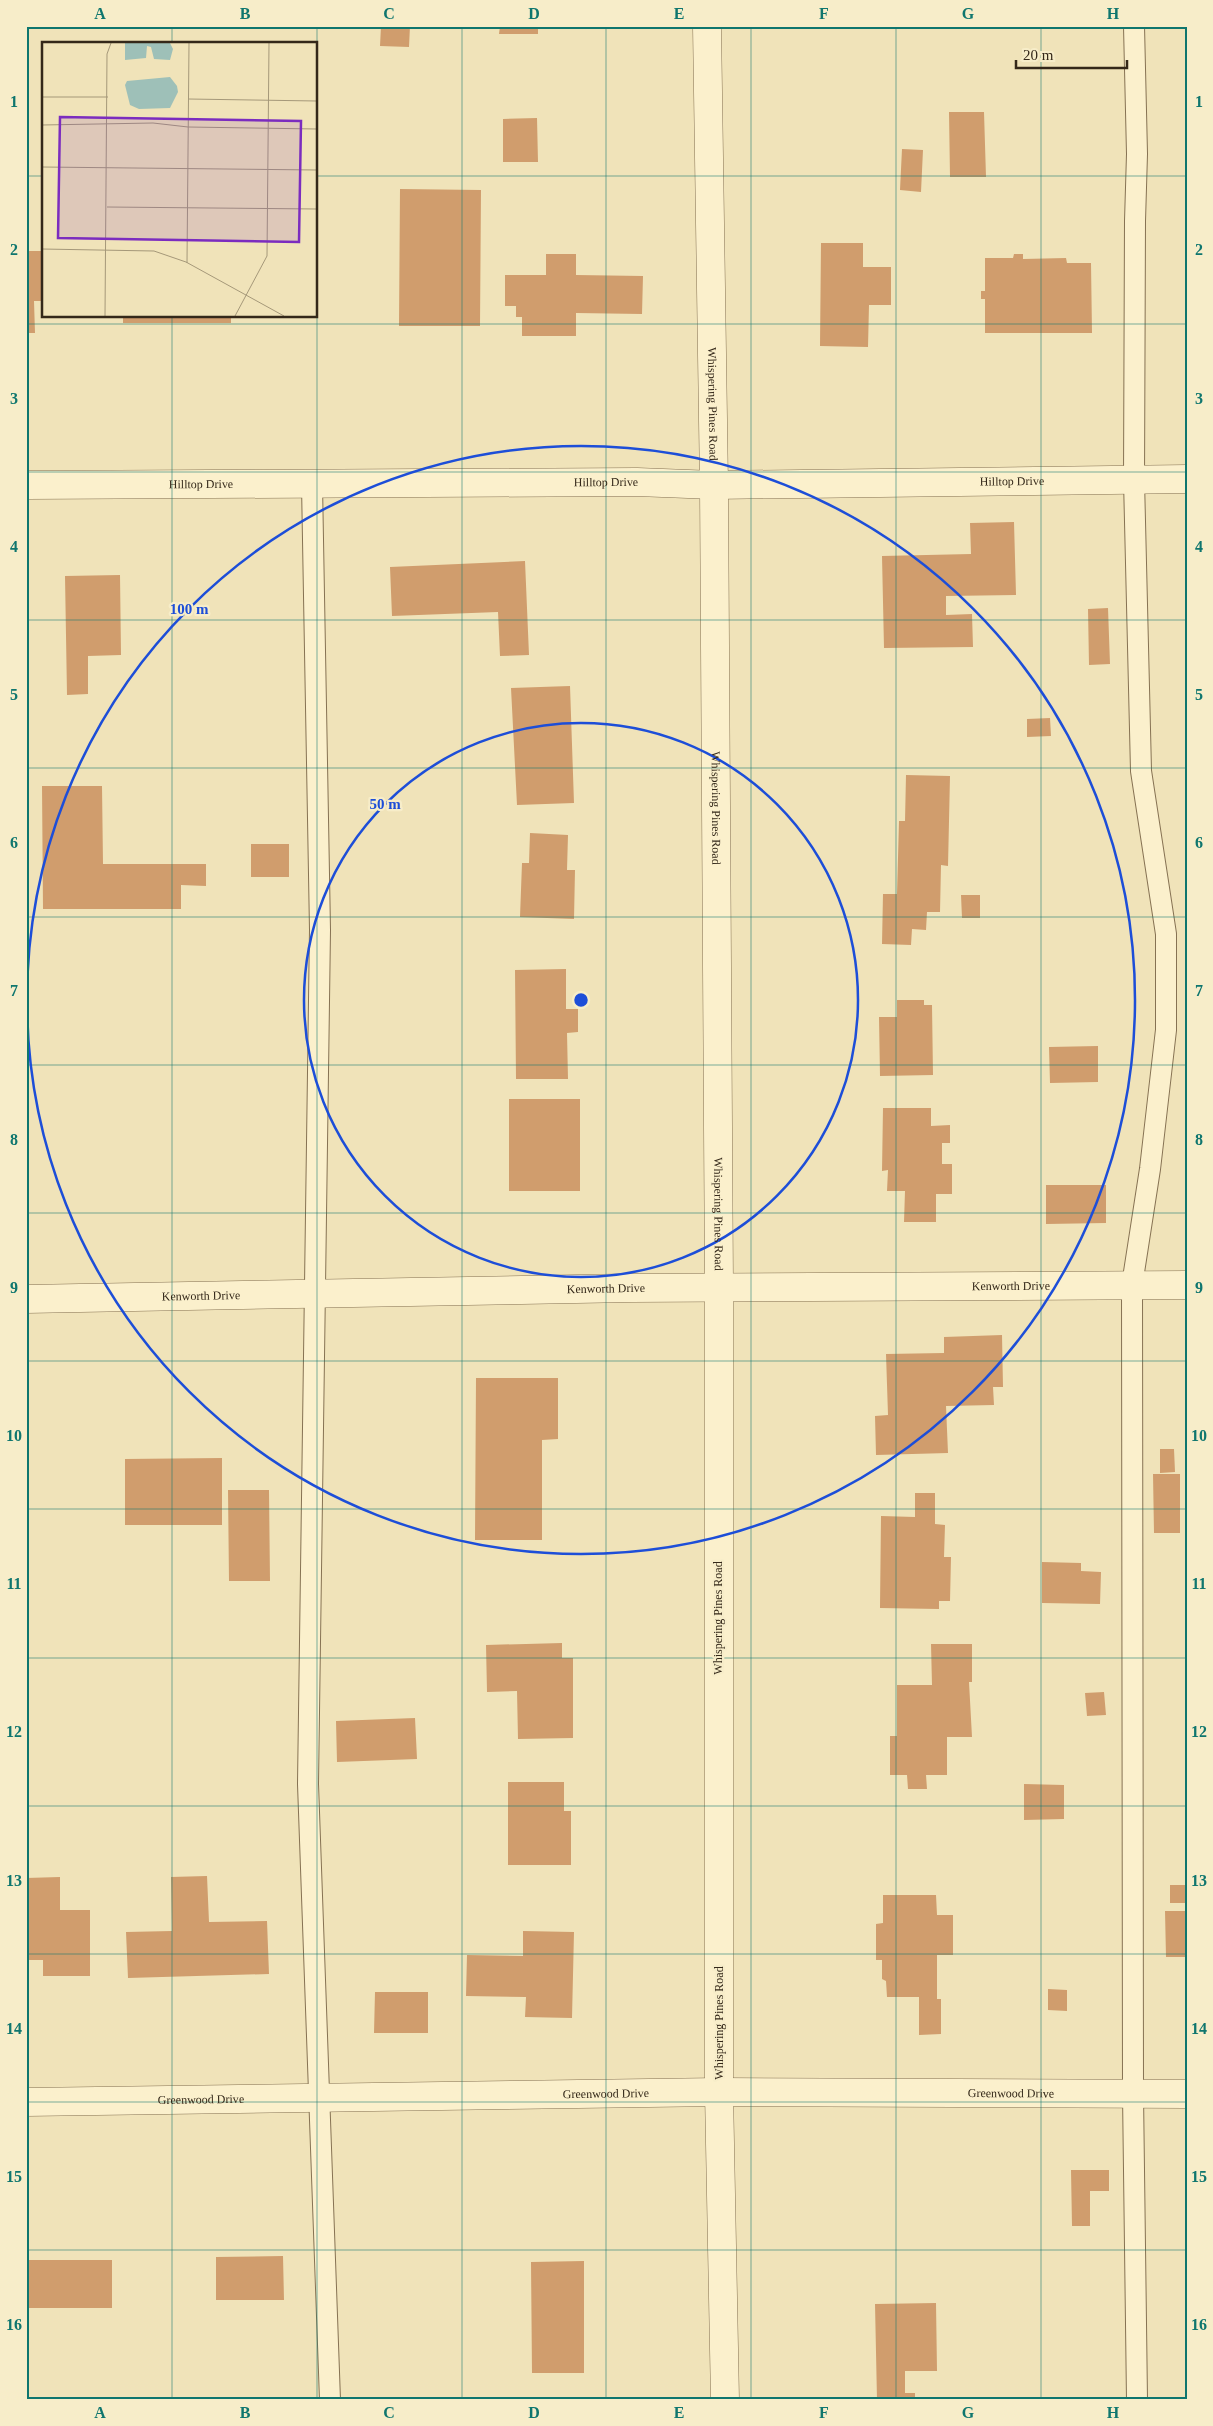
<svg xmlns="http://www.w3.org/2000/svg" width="1213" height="2426" font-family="'Times New Roman',serif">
<rect width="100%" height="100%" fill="#f0e3b9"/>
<path fill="#d09d6d" d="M381,26h29l-1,21 -29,-1z
M500,26h38v8h-39z
M949,112h35l2,65h-36z
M537,118l1,44h-35v-43z
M902,149l21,1 -2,42 -21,-2z
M400,189l81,1 -1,136h-81z
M821,243h42v24h28v38h-22l-1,42 -48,-1z
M26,251h18v50h-10l1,32h-9z
M546,254h30v21l67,1 -1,38 -66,-1v23h-54v-19h-6v-11h-11v-31h41z
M1014,254h9v5l43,-1 1,5h24l1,70h-107v-34h-4v-8h4v-33h28z
M123,316h108v7h-108z
M1014,522l2,73 -70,1v19l26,-1 1,33 -89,1 -2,-92 89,-2 -1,-31z
M525,561l4,94 -29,1 -2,-44 -106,4 -2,-49z
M120,575l1,80 -33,1v38l-21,1 -2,-119z
M1108,608l2,56 -21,1 -1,-56z
M570,686l4,117 -57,2 -6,-117z
M1050,718l1,18 -24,1v-18z
M906,775l44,1 -2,90 -7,-1 -1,47h-13l-1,18 -14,-1 -1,16 -29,-1 1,-50h14l2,-73h6z
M42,786h60l1,78h103v22l-25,-1v24h-138z
M530,833l38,2 -1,35h8l-1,49 -54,-2 2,-54h7z
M251,844h38v33h-38z
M961,895h19v23h-18z
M566,969v40h12v23l-11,1 1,46h-52l-1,-109z
M897,1000h27v5h8l1,70 -53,1 -1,-59h18z
M1098,1046v36l-48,1 -1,-36z
M509,1099h71v92h-71z
M883,1108h48v18l19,-1v18h-8v21h10v30h-16v28h-32l1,-31h-18l1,-21 -6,1z
M1046,1185h60v38l-60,1z
M1002,1335l1,52h-10l1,18 -48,1 2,47 -72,2 -1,-39 13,-1 -2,-61 58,-1v-16z
M476,1378h82v61l-16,1v100h-67z
M1160,1449h14l1,23 -15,1z
M222,1458v67h-97v-66z
M1153,1474h27v59h-26z
M228,1490h41l1,91h-41z
M915,1493h20v31l10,1 -1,32h7l-1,44h-11v8l-59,-1 1,-92 34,1z
M1042,1562l39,1v8l20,1 -1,32 -58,-1z
M562,1643v15h11v80l-55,1 -1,-48 -30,1 -1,-47z
M931,1644h41v38h-3l3,55h-25v38h-21l1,14h-19l-1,-14h-17v-39h7v-51h35z
M1104,1692l2,23 -19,1 -2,-23z
M415,1718l2,41 -80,3 -1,-41z
M508,1782h56v29h7v54h-63z
M1024,1784l40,1v34l-40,1z
M207,1876l2,46 58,-1 2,53 -141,4 -2,-46 46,-1 -1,-54z
M60,1877v33h30v66h-47v-16h-17v-82z
M1170,1885h17v18h-17z
M883,1895h53l1,20h16v40h-16v44h4v35l-22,1v-38h-32l-1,-16 -4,-2v-19h-6v-36l7,-1z
M1165,1911h22v46h-21z
M523,1931l51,1 -2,86 -47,-1 1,-20 -60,-1 1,-41 56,1z
M1048,1989l19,1v21l-19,-1z
M375,1992h53v41h-54z
M1071,2170h38v21h-19v35h-18z
M283,2256l1,44h-68v-43z
M26,2260h86v48h-86z
M584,2261v112h-52l-1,-111z
M936,2303l1,68h-32v22h10v7h-38l-2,-96z"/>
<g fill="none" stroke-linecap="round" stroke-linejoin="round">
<g stroke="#867253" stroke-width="22">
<path id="service" d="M1134,26l3,128 -2,67 -1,259 7,291 25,163v96l-16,139 -18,116 1,809 4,306
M312,484l8,446 -12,854 22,616"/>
</g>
<g stroke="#867253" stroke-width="29">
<g id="minor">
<path id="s1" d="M714,485l473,-6"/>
<path id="s2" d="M26,1299l605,-11 556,-3"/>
<path id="s3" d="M26,2102l693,-10"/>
</g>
</g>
<g stroke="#867253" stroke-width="29">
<g id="tertiary">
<path id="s4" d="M707,26l7,459 5,802v805l6,308"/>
<path id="s5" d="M26,485l611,-3 77,3"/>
<path id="s6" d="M719,2092l468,2"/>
</g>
</g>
<use href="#service" stroke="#fbf0cc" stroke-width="20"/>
<use href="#minor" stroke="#fbf0cc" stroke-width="28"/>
<use href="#tertiary" stroke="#fbf0cc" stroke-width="28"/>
</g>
<path fill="none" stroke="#0f766e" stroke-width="1" stroke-opacity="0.55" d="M172,26v18M317,26v2374M462,26v2374M606,26v2374M751,26v2374M896,26v2374M1041,26v2374M26,176h18M316,176h871M172,316v2084M26,324h1161M26,472h1161M26,620h1161M26,768h1161M26,917h1161M26,1065h1161M26,1213h1161M26,1361h1161M26,1509h1161M26,1658h1161M26,1806h1161M26,1954h1161M26,2102h1161M26,2250h1161"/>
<g fill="none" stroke="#1d4ed8" stroke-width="2.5">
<circle cx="581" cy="1000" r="277"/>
<circle cx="581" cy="1000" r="554"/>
</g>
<g text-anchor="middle" stroke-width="4.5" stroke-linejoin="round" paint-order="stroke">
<g font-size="12" fill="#342819" stroke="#f7edc9">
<text dy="4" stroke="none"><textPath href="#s4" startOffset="378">Whispering Pines Road</textPath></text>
<text dy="4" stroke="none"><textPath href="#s1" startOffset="298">Hilltop Drive</textPath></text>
<text dy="4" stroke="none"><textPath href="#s5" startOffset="580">Hilltop Drive</textPath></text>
<text dy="4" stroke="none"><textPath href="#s5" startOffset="175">Hilltop Drive</textPath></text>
<text dy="4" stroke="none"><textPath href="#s4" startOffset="782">Whispering Pines Road</textPath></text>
<text dy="4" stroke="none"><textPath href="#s4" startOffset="1188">Whispering Pines Road</textPath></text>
<text dy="4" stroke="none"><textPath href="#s2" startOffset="985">Kenworth Drive</textPath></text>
<text dy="4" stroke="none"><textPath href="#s2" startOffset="580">Kenworth Drive</textPath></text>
<text dy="4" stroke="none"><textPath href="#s2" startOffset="175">Kenworth Drive</textPath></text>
<text transform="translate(718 1618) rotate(-90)" y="4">Whispering Pines Road</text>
<text transform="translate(719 2023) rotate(-90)" y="4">Whispering Pines Road</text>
<text dy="4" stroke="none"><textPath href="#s3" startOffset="580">Greenwood Drive</textPath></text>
<text dy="4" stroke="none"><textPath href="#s6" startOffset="292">Greenwood Drive</textPath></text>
<text dy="4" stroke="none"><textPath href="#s3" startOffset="175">Greenwood Drive</textPath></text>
</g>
</g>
<g transform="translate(42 42)">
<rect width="275" height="275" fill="#f0e3b9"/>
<path d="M83,1h45l3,6 -3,11 -16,-1 -3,-12 -4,-1 -1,12 -21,2zM128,35l7,9 1,6 -8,16 -31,1 -9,-4 -5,-20 2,-4z" fill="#9ec0b8"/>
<path fill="none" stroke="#a59879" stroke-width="1" d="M0,55h66M146,57l129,2M0,83l111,-2 35,4 129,2M0,125l275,3M65,165l210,2M0,207l112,2 32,11 98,54M145,221l2,-220M63,274l2,-262 4,-11M193,274l32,-60 2,-213"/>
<path fill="#7b2cbf" fill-opacity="0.15" stroke="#7b2cbf" stroke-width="2.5" d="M18,75l241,4 -2,121 -241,-4z"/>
<rect width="275" height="275" fill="none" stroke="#342819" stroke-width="2.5"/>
</g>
<circle cx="581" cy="1000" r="8" fill="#1d4ed8" stroke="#f7edc9" stroke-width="2.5"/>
<g font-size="15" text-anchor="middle" font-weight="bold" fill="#1d4ed8" stroke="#f7edc9" stroke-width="4.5" stroke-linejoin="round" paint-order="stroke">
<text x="189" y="614">100 m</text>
<text x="385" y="809">50 m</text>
</g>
<rect width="1213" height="2426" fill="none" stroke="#f7edc9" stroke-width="55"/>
<path d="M1016 60v8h111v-8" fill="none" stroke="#342819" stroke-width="2.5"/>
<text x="1023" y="60" font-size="15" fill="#342819" stroke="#f7edc9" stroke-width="4" paint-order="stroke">20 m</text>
<rect x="28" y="28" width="1158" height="2370" fill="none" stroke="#0f766e" stroke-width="2"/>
<g font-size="16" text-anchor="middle" font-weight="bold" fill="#0f766e">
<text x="100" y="19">A</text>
<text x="245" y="19">B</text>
<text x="389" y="19">C</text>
<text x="534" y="19">D</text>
<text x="679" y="19">E</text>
<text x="824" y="19">F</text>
<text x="968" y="19">G</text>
<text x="1113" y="19">H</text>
<text x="14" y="107">1</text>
<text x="1199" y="107">1</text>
<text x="14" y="255">2</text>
<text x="1199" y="255">2</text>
<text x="14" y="404">3</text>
<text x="1199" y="404">3</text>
<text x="14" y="552">4</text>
<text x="1199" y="552">4</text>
<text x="14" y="700">5</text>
<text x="1199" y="700">5</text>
<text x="14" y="848">6</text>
<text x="1199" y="848">6</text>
<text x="14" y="996">7</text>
<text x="1199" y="996">7</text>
<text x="14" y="1145">8</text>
<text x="1199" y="1145">8</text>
<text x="14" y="1293">9</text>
<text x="1199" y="1293">9</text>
<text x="14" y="1441">10</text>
<text x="1199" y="1441">10</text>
<text x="14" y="1589">11</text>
<text x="1199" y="1589">11</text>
<text x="14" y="1737">12</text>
<text x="1199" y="1737">12</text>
<text x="14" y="1886">13</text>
<text x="1199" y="1886">13</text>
<text x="14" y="2034">14</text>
<text x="1199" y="2034">14</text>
<text x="14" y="2182">15</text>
<text x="1199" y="2182">15</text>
<text x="14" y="2330">16</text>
<text x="1199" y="2330">16</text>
<text x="100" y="2418">A</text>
<text x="245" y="2418">B</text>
<text x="389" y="2418">C</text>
<text x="534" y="2418">D</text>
<text x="679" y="2418">E</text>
<text x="824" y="2418">F</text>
<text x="968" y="2418">G</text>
<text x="1113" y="2418">H</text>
</g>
</svg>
